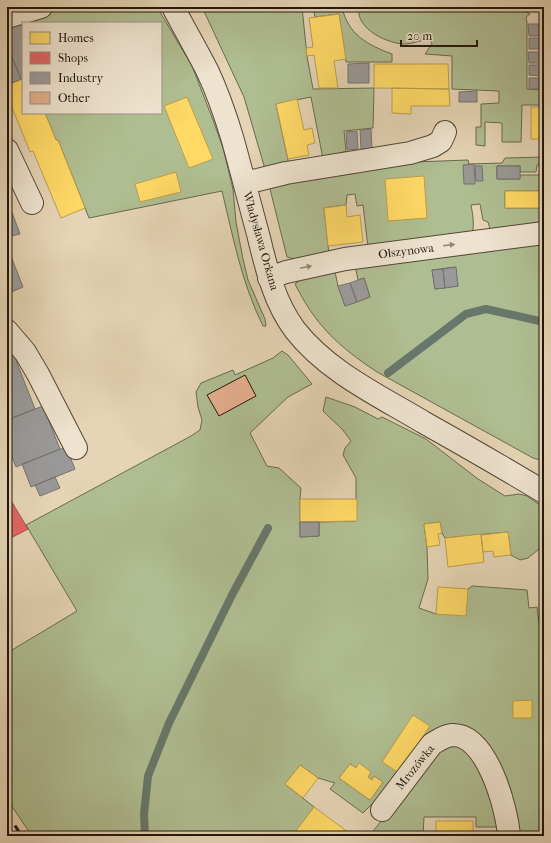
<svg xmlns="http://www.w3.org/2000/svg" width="551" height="843" font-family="'IM FELL French Canon',serif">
<rect width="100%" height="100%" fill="#e5d4b5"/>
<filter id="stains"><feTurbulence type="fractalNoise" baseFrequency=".005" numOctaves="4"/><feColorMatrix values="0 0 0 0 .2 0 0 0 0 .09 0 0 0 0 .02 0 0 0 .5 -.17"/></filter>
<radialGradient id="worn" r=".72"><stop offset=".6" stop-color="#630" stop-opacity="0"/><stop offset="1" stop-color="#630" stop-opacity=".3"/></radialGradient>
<path fill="#afbe92" stroke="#686a50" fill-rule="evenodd" d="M63,7h94l35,59 21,54 10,28 10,41 3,33 7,37 5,21 17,39 1,7h-3c-21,-42 -30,-89 -41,-135l-133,27 -31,-78h-2l-11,-27h116v-90h-137l25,-13z
M202,7h100l5,49 6,33 61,-1 -1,40 -29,3 2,20 -23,8 -12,-62 -35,7 13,61 -24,4 -21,-72z
M313,7h29c6,28 26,38 50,47v8h-46l-7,-48 -24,3z
M359,7h159l12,7 -4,3 1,5v67l17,1v15h-22l-1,37h-19v-19l-17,-1v24l-9,-1v-18h5v-23l18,-1v-12l-47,-2v-33l-27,-2 7,-10 -2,-4c-8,-1 -16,4 -25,4 -17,0 -50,-15 -46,-37z
M544,157v8h-7l-1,7h-16v-6h-23v13h23v-4h24v16h-39v17h39v20l-54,1 -2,-7 -5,-2 -3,-16 -9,1c2,11 4,21 0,32l-103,10 -5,-42 -6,1 -2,-12 -8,1 -1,10 -22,3 5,46 -30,6 -12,-3 -18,-72 118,-22 81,-3 1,4 33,-1 3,-5z
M544,240v221l-11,-3 -156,-86c-39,-26 -61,-46 -82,-88l10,-8 29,-9 4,19 7,20 25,-9 -6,-19 -6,2 -2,-10 3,-8zM455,267l3,19 -23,3 -3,-19z
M282,351l6,4 24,29 -24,13 -38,36 17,33 12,2 22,20 -1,11v38l19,-1v-14l37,-1v-43l-13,-23 2,-7 6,-7 -8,-11 -20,-19 3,-14 29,10 23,12 4,-2 44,22 52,40 27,17 14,-2 8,2 17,12v37l-16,13 -8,2 -9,-5 -3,-23 -63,6 -3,-5 -2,-11 -16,2 3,23 1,32 -9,29 17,6 36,-28 55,4 2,18 8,-1 2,16h5v204h-3l1,9h-29l-52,-105 -78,62 -20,20 -33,-24 5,-6 -17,-5 -18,-13 -15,19 29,23 -18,25 5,4h-269l-25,-37v-146l70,-42 -51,-86 165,-89 9,-6 2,-10 -4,-13 -2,-15 5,-9 32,-13 2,5 38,-17zM350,764l6,4 3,-4 9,13 4,3 2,-4 9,6 -13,18 -31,-22z
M454,742l27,21 18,64h-23v-10h-52l-1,19h-54l27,-33 33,-49z"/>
<path fill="#ffd966" stroke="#bd9e4b" d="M339,14l7,45 -12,2 4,27h-19l-5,-33 -7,1 -1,-8 7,-1 -4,-29z
M374,64h74l1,25 -75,-1z
M23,79v34h22l11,27h2l27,68 -24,10 -28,-67 -3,1 -23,-57v-10z
M392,88l57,1 1,17h-39v8l-19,-1z
M187,97l26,62 -24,9 -25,-62z
M297,99l7,31 8,-2 3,15 -8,2 2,10 -21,4 -12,-55z
M531,107h13v32h-13z
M176,172l5,20 -41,10 -5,-18z
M424,176l3,42 -39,3 -3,-42z
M505,191h39v17h-39z
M346,205l1,12 13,-2 3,27 -35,4 -4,-38z
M300,499h57v22l-57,1z
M440,522l2,11 -4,1 2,11 -13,2 -3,-23z
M508,532l3,23 -17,2 -1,-6 -10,1 -2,-17z
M481,534l3,28 -36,5 -3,-29z
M544,566v40l-5,-39z
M438,587l30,2 -2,27 -30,-2z
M532,700v18h-19v-17z
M413,715l17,11 -31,47 -17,-11z
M359,763l12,9 -3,5 4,3 2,-4 9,6 -13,18 -31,-22 11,-14 6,4z
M300,765l18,13 -15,20 -18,-14z
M314,807l34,25 -3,4h-44l-6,-4z
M436,821h37v15h-37z
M541,827h3v9h-2z"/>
<path fill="#e06666" stroke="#a74e4b" d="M7,494l21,35 -21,11z"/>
<path fill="#999" stroke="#75726f" d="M23,23v56h-2l-14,-34v-21z
M528,24h16v12h-15z
M529,38h15v11h-15z
M7,45l14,34 -14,6z
M528,52h16v11h-15z
M369,63v20h-21v-19z
M529,65h15v11l-15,-1z
M529,78h15v11h-15z
M477,91v11h-18v-10z
M371,129l1,20h-11l-1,-19z
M357,131l1,18 -11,1 -1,-18z
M474,164l1,20h-11l-1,-19z
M475,166h7l1,15h-7z
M497,166h23v13h-23z
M7,199l13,35 -13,3z
M7,246l16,41 -16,7z
M456,267l2,19 -13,2 -2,-19z
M443,269l2,19 -10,1 -3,-19z
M364,278l6,19 -13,5 -7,-19z
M350,283l7,19 -12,4 -7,-20z
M10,345l25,64 -28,11v-74z
M43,406l17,43 -44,18 -9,-22v-25z
M66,447l9,22 -44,18 -9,-23z
M55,477l5,11 -20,8 -5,-11z
M300,522h19v14l-19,1z"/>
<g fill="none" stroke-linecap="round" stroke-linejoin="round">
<path stroke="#68776b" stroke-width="8" d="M388,373l78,-59 20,-5 58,13
M145,836l-1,-22 4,-38 21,-53 63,-128 36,-67"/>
</g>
<path fill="#e4ae8e" stroke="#22160d" d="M245,375l11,21 -37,20 -12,-21z"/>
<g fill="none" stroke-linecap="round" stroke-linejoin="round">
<g stroke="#534637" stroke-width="24">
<path id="minor" d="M173,7c11,21 23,42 34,63 10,21 18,44 25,67 9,32 17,64 26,97 8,33 16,68 37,96 33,42 83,65 128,92 41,23 81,46 121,70
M7,17l34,-10
M7,150l25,53
M245,183l41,-10 124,-20 23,-7 8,-5 4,-9
M269,278l17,-6 59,-13 199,-26
M7,331l18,21 13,22 38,74
M382,810l50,-66c7,-4 12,-8 20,-9 35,-2 55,74 57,101"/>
</g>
<use href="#minor" stroke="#eee3cf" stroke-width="22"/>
<path stroke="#22160d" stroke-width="3" stroke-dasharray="7 7" stroke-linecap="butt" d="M7,814l15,22"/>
</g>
<defs><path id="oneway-solid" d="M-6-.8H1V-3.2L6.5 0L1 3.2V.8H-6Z"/></defs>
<g fill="#928778">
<use href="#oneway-solid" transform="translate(449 245) rotate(-7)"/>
<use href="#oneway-solid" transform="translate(306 267) rotate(-12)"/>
</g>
<g text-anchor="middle" stroke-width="4" stroke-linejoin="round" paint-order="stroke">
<g font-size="12" fill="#22160d" stroke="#eee3cf">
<text transform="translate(261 241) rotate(74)" y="4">Władysława Orkana</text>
<text transform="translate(406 251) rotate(-7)" y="4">Olszynowa</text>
<text transform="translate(415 767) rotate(-51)" y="4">Mrozówka</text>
</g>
</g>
<rect width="551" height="843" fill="none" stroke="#e5d4b5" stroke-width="24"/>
<rect x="8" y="8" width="535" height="827" fill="none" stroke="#22160d" stroke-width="2"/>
<rect x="12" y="12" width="527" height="819" fill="none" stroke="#22160d"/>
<rect x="22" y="22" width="140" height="92" fill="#eee3cf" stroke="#9c9181"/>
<rect x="30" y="32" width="20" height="12" fill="#ffd966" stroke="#9c9181"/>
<text x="58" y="42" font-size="12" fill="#22160d">Homes</text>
<rect x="30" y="52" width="20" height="12" fill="#e06666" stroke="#9c9181"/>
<text x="58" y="62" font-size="12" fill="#22160d">Shops</text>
<rect x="30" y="72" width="20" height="12" fill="#999999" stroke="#9c9181"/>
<text x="58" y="82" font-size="12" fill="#22160d">Industry</text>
<rect x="30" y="92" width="20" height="12" fill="#e4ae8e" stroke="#9c9181"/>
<text x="58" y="102" font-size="12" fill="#22160d">Other</text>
<path d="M401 40v6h76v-6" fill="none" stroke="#22160d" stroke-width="2"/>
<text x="407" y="40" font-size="12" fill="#22160d" stroke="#eee3cf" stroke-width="3" paint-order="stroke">20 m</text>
<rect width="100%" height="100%" filter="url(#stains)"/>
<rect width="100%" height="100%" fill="url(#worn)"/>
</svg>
